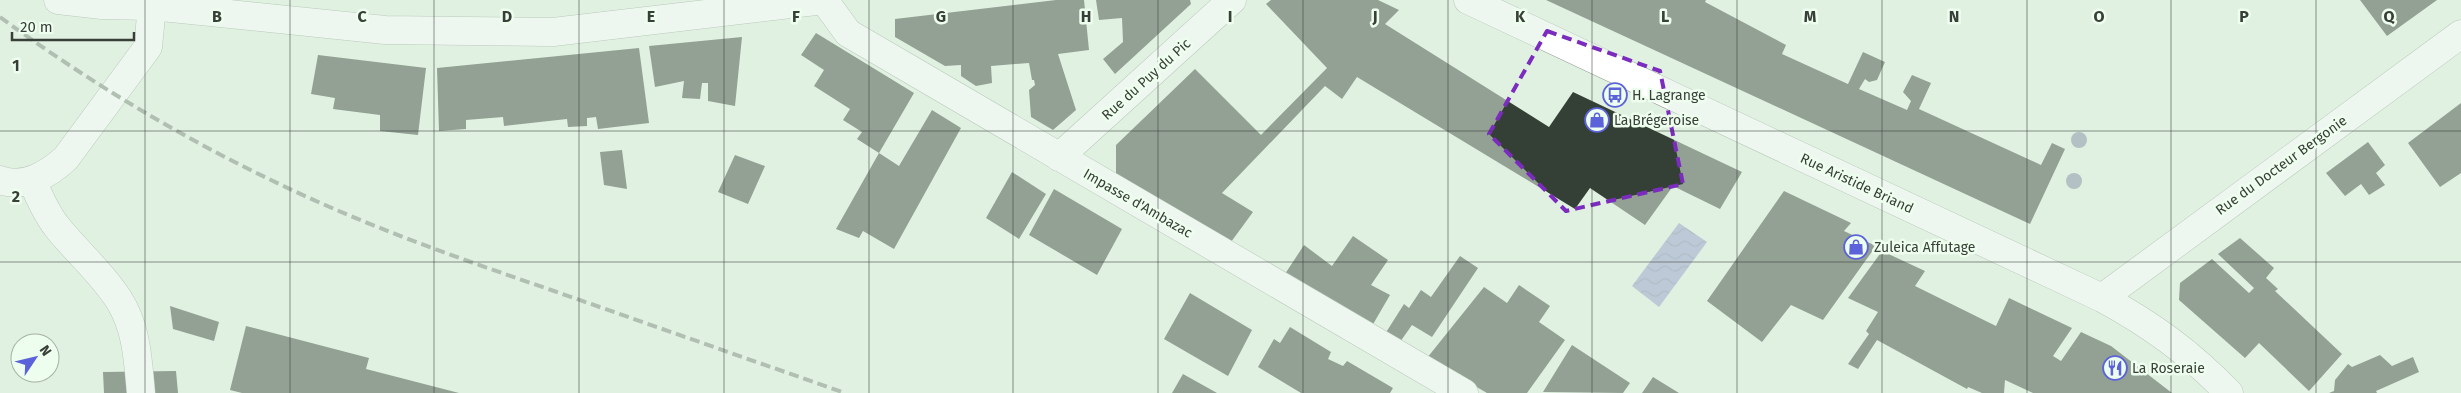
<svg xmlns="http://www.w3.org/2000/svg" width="2461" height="393" font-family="'Fira Sans',sans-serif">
<defs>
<pattern id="water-waves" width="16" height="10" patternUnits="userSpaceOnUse" patternTransform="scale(1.25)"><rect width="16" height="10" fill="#929ac9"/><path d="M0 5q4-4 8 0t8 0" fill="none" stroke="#787fa4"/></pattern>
</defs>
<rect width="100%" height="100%" fill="#e0f0e1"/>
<path fill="url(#water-waves)" d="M1679,223l28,19 -48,65 -27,-21z"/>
<path fill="#344035" d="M1056,0h28l5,50 -31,4 18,56 -23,20 -22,-13 -2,-27 6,-5 -1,-5h-2l-3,-17 -38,3 1,17 -16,3 -15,-10v-11l-16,1 -50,-29v-18z
M1096,0h94l1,4 -76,70 -12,-15 20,-17 -1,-24 -23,2z
M1271,0h107l21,10 -14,14 164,103 24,-35 169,80 -22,37 -47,-23 -28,39 -55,-37 -15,21 -218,-132 -15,22 -17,-13 -103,107 31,19 -22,30 -115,-67v-30l79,-76 66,66 66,-67 -61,-64z
M1546,0h160l-1,2 81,43 -4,9 66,30 15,-32 22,10 -8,18 -8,2 -4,-3 -6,10 48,21 4,-9 -8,-9 9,-17 19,8 -12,26 122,56 11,-22 13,6 -35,75z
M2360,0h77l-50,36z
M816,33l98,60 -35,60 -22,-14 5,-7 -19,-12 7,-11 -36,-23 10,-16 -23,-15z
M742,37l-7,69 -27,-5v-18h-6l-2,16 -18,-1 2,-17 -29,6 -6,-41z
M639,48l10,75 -51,6 -2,-12 -9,1v8l-19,1 -1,-8 -63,7 -1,-9 -37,3v9l-27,2 -2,-63z
M318,55l108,13 -8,67 -38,-4v-16l-47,-6 2,-11 -24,-4z
M2461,103v70l-21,14 -32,-44z
M932,110l29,18 -67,121 -31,-18 -4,7 -23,-9 43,-76 20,13z
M2368,142l17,23 -9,8 9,12 -16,10 -8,-11 -16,12 -19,-23z
M622,150l5,39 -23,-4 -4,-33z
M735,155l30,11 -17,38 -30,-12z
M1012,172l34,22 -27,45 -33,-21z
M1054,189l68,40 -25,46 -68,-40z
M1784,191l67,32 -7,8 32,15 -53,74 -32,-15 -29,37 -55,-41z
M1353,236l35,24 -17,25 19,10 -18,31 -87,-52 19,-29 28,21z
M2240,238l34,30 -8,10 12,11 -3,2 67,63 -33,37 -50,-48 -14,15 -66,-58 1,-17 32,-24 37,34 5,-5 -36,-34z
M1882,251l43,20 -10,15 81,40 13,-28 63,30 -19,28 8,5 20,-29 30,14 61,47h-139l-28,-13 -1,13h-22l-14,-6 -1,2 -90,-49 -19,29 -10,-5 21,-30 -3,-3 12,-19 -30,-14z
M1460,256l18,12 -46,69 -20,-12 -12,17 -15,-8 19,-30 5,4 12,-18 10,7z
M1519,285l31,21 -11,16 26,18 -38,53h-40l-60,-35 57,-71 23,16z
M1190,293l62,37 -24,46 -64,-37z
M170,306l49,16 -5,19 -41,-12z
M246,326l123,32 -3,11 93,24h-217l-12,-3z
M1290,327l41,25 -3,7 15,7 4,-5 46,27 -3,5h-89l-43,-26 16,-28 6,4z
M1572,345l58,38 -7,10 -80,-1z
M2380,355l12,11 21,-9 6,15 -43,19 1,2h-48l5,-2 1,-11 13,-16 4,3z
M176,371l2,22h-74l-1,-21z
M1183,374l34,19h-45z
M1653,377l26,16h-37z"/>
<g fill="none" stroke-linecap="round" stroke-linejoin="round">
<g stroke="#8c9a8d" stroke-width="29">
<path id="street" d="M824,0l24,33 616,360
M1059,157l173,-157
M2102,298l359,-264"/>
</g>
<g stroke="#8c9a8d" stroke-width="29">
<path id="secondary" d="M58,0l44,5 50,1 233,24 168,2 271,-32
M1468,0l634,298c50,27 88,55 127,95
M0,180c24,9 49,-6 66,-22l82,-111 4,-41
M32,180c7,17 14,33 25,47 20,25 45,46 62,73 18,28 19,62 22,93"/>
</g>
<use href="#street" stroke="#fff" stroke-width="28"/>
<use href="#secondary" stroke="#fff" stroke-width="28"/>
<path stroke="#798379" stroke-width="4" stroke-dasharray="10 5" stroke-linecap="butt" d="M0,17c85,62 177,118 271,163 92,45 187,78 283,111 97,34 194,68 291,102"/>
</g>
<g fill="#7e87a0">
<circle cx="2079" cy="140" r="8"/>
<circle cx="2074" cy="181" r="8"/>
</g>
<path d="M0 0H2461V393H0ZM1547,31l113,40 23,113 -117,27 -77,-77z" fill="#e0f0e1" fill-opacity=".55" fill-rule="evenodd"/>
<path fill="none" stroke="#7b2cbf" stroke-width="4" stroke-dasharray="10 6" stroke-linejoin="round" d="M1547,31l113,40 23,113 -117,27 -77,-77z"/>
<path fill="none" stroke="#383e38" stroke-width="1" stroke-opacity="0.55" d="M145,0v393M290,0v393M434,0v393M579,0v393M724,0v393M869,0v393M1013,0v393M1158,0v393M1303,0v393M1448,0v393M1592,0v393M1737,0v393M1882,0v393M2027,0v393M2171,0v393M2316,0v393M0,131h2461M0,262h2461"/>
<defs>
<g id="bus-ring" transform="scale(1.25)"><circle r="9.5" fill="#eefeee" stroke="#5c62da" stroke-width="1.5"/><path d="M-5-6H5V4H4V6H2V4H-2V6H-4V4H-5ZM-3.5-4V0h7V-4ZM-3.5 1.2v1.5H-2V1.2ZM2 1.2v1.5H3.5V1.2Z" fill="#5c62da"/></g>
<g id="shop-ring" transform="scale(1.25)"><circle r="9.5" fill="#eefeee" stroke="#5c62da" stroke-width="1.5"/><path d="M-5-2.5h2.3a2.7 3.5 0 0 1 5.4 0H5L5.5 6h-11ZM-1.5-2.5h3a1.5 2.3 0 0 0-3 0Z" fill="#5c62da"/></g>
<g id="restaurant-ring" transform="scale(1.25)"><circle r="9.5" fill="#eefeee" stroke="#5c62da" stroke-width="1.5"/><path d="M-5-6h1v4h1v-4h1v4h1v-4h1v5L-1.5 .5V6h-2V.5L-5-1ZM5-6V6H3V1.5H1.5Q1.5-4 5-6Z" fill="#5c62da"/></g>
</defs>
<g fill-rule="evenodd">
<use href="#bus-ring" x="1615" y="95"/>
<use href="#shop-ring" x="1597" y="120"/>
<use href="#shop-ring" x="1856" y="247"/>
<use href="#restaurant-ring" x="2115" y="368"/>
</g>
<g text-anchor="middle" stroke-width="5" stroke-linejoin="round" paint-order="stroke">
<g font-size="14" fill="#383e38" stroke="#eefeee">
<text transform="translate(1146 79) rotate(-42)" y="5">Rue du Puy du Pic</text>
<text transform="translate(2281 165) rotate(-36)" y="5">Rue du Docteur Bergonie</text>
<text transform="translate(1857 183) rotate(25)" y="5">Rue Aristide Briand</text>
<text transform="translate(1138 203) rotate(30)" y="5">Impasse d'Ambazac</text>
</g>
<g font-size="14" fill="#383e38" stroke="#eefeee" text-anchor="start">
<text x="1632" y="100">H. Lagrange</text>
<text x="1614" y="125">La Brégeroise</text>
<text x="1874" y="252">Zuleica Affutage</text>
<text x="2132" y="373">La Roseraie</text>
</g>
</g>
<g font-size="16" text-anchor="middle" font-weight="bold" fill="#383e38" stroke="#eefeee" stroke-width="5" stroke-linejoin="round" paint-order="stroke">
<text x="217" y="22">B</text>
<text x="362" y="22">C</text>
<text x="507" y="22">D</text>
<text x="651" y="22">E</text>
<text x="796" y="22">F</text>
<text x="941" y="22">G</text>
<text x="1086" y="22">H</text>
<text x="1230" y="22">I</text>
<text x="1375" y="22">J</text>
<text x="1520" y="22">K</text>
<text x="1665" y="22">L</text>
<text x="1810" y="22">M</text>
<text x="1954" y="22">N</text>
<text x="2099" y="22">O</text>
<text x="2244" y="22">P</text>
<text x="2389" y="22">Q</text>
<text x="16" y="71">1</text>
<text x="16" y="202">2</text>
</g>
<g transform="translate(35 358) rotate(55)"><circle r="24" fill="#eefeee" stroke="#a5b1a5"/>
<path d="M0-4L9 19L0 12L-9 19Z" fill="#5c62da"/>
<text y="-8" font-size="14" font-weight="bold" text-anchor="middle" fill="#383e38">N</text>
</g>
<path d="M12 32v8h122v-8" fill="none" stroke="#383e38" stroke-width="2.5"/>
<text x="20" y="32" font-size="15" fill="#383e38" stroke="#eefeee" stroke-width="4" paint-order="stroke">20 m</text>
</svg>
